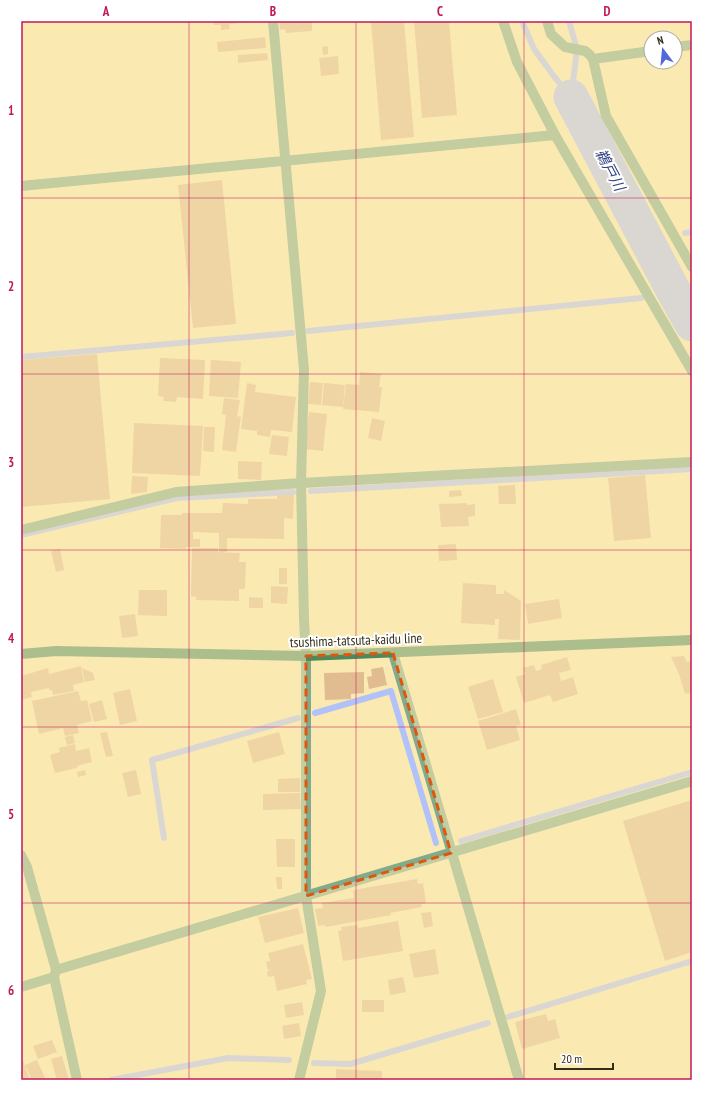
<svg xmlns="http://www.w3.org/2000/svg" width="713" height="1101" font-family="'PT Sans Narrow','Noto Sans JP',sans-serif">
<rect width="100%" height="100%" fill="#fbe9b2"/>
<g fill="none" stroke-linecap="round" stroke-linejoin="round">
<path stroke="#b1c2f9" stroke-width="6" d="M522,21l12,28 19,26 18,22
M569,21l8,29 -6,47
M685,233l7,-1
M666,293l7,-3
M308,331l333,-33
M21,357l271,-24
M311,491l381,-22
M21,535l156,-37 116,-6
M315,713l76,-22 45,152
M164,838l-12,-78 146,-42
M461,841l231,-69
M508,1017l184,-56
M314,1063l36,1 138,-41
M111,1080l117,-22 61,2"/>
<path stroke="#b1c2f9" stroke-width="35" d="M571,97l102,193 19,34"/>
</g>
<path fill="#e1bc90" d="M214,21h36v1l-21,2 1,5 -9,1v-5h-7z
M279,21h33v10l-26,2 -1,-4 -5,1z
M371,21h33l10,116 -33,3z
M414,21h35l8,94 -35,3z
M265,37l1,11 -48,4 -1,-10z
M328,46v8l-5,1 -1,-8z
M267,53l1,7 -30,3v-8z
M338,56l1,18 -18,2 -2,-18z
M222,180l14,144 -43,4 -15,-143z
M97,354l13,145 -88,8 -1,-147z
M160,358l45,2 -2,39 -26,-2 -1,5 -13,-1 1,-4 -6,-1z
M211,360l30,2 -3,36 -29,-2z
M360,372l21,2 -2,13h3l-3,25 -36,-3 3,-25 13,1z
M310,382l13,1 -2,22 -13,-1z
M247,383l9,2 -1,7 41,5 -4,35 -21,-2 -1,7 -13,-2v-4l-16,-2z
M324,383l21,2 -2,22 -21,-2z
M224,398l16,2 -3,16 4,1 -5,35 -14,-2 4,-35 -4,-1z
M309,412l18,2 -4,37 -18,-2z
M372,418l13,3 -4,20 -13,-3z
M134,423l69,3 -3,50 -68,-3z
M204,427h11l-1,25 -11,-1z
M272,435l17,2 -2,19 -18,-2z
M238,461l24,1 -1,18 -23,-1z
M645,475l6,63 -37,3 -6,-63z
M132,476l16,1 -1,15 -16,2z
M515,485l1,19h-17l-1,-18z
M461,490l1,6 -13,1v-6z
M277,495h17l-1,24 -9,-1v21l-57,-1v14h-8v-19l-26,-1v7h7v8h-14v2l-26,-1 1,-33h21v-2h40l1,-10 25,1v-5h29z
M467,503v2l8,-1v12l-7,1 1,9 -28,1 -2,-23z
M456,544l1,16 -18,1 -1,-16z
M192,548h26v4l22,1 -1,9h7l-1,27h-6v12l-43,-1v-3l-5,-1z
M60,549l4,21 -8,2 -5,-21z
M279,568h8v16h-8z
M463,583l33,2v9h8v-4l17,11 -1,39 -22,-1 1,-20h-4v6l-34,-2z
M271,586l17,1 -1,17 -16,-1z
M139,590h28v26l-29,-1z
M249,597l14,1v10h-14z
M559,599l3,19 -34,6 -3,-20z
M135,614l3,22 -16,2 -3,-22z
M684,656l3,6 5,-1v31l-7,2 -6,-20 -8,-17z
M567,657l4,13 -12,3 2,8 12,-4 5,17 -25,8 -3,-7 -26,8 -8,-26 9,-3 -2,-6 11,-3 2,6 6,-2 -1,-4z
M81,666l3,16 -11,3 1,6 -21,4 -1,-5h-3v-2l-18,4 1,5 -11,3v-24l27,-8 1,6z
M383,667l4,18 -18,4 -2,-12 5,-1 -1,-7z
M82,668l11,5 2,7 -10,2z
M364,672v21l-13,1v5l-26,1 -1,-27z
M493,679l10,33 -25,7 -10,-32z
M130,689l7,32 -17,4 -7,-32z
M78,691l3,10 6,-1 5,21 -15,4 2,8 -14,3 -2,-8 -24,6 -7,-33z
M102,700l5,19 -13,3 -5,-18z
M516,709l5,16 -5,1 4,14 -33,10 -9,-29z
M107,732l6,24 -7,1 -6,-24z
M279,732l6,22 -32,9 -6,-22z
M73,735l2,8 -8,2 -2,-8z
M75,744l1,7 13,-3 3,14 -15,4v2l-22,5 -5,-18 10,-3 -1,-4z
M85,770l1,5 -8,2 -1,-5z
M136,770l5,24 -13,3 -6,-24z
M300,778v14h-22v-13z
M300,793l1,16 -38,1v-16z
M692,800v152l-27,9 -42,-140z
M276,839h19v28h-18z
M276,877h6v12h-5z
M417,879l1,5 5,-1 3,20 -5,1 1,3 -32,6 1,2 -65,12 -1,-2 -7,1 -3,-17 8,-1 -1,-5 32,-5 -1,-8z
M298,908l6,25 -39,10 -7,-26z
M431,912l2,14 -9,2 -3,-15z
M398,921l5,30 -60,10 -5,-30 4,-1 -1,-3 16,-2 1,3z
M303,944l9,35 -6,1 1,4 -30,7 -3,-15 -6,1 -1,-6 5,-1h-4l-2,-8 4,-1 -2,-8z
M435,949l4,25 -25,4 -5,-24z
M403,977l3,15 -16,3 -2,-15z
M362,1000h22v12h-22z
M302,1002l2,13 -18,3 -2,-13z
M546,1014l2,7 7,-2 5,19 -38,11 -7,-27z
M299,1023l2,13 -17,3 -2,-13z
M52,1040l5,12 -19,7 -5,-13z
M21,1055l9,25h-9z
M62,1056l7,24h-12l-6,-21z
M37,1060l9,20h-14l-7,-15z
M336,1069l46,2v9h-46z"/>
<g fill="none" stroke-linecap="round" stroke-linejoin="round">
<path stroke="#82aa8b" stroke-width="10" d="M273,21l31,349 -3,113 3,136 2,37v240l15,95 -22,89
M503,21l14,41 38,73 137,236
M547,21l4,13 14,13 20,4 4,3 4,5 13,57 86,151
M675,47l17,-2
M593,59l58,-8
M21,186l534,-51
M21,530l155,-38 125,-9 391,-21
M393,653l126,427
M21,855l6,12 29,103 -2,7 -33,10
M56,970l636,-189
M54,977l23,103"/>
<path stroke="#4c8a5d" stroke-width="10" d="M21,654l35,-3 250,5 386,-16"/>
</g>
<path d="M0 0H713V1101H0ZM393,653l58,200 -145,43v-240z" fill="#fbe9b2" fill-opacity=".55" fill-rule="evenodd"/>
<path fill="none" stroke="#df570d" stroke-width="3" stroke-dasharray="8 5" stroke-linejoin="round" d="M393,653l58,200 -145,43v-240z"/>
<path fill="none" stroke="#c2185b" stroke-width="1" stroke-opacity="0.55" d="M189,21v1059M356,21v1059M524,21v1059M21,198h671M21,374h671M21,550h671M21,727h671M21,903h671"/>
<g text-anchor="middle" stroke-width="4" stroke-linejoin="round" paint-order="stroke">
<g font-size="14" fill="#342d17" stroke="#fff">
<text transform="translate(356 640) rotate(-2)" y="5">tsushima-tatsuta-kaidu line</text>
</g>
<g font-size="15" font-style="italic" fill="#344384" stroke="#fff">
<text transform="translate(610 170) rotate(62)" y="5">鵜戸川</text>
</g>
</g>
<rect width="713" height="1101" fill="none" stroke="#ffffff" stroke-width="44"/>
<g transform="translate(663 50) rotate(344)"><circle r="19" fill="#ffffff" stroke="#aeaba2"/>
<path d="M0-3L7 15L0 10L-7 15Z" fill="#5167dd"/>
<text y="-6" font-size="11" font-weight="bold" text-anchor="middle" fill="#342d17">N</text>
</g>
<path d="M555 1063v6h58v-6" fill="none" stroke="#342d17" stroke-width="2"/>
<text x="561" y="1063" font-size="12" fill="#342d17" stroke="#ffffff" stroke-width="3" paint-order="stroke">20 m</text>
<rect x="22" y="22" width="669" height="1057" fill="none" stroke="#c2185b" stroke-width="1.5"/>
<g font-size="13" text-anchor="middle" font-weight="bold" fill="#c2185b">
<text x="106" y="16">A</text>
<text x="273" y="16">B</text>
<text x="440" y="16">C</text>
<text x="607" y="16">D</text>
<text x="11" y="115">1</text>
<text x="11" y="291">2</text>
<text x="11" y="467">3</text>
<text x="11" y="643">4</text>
<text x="11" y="819">5</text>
<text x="11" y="995">6</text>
</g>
</svg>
